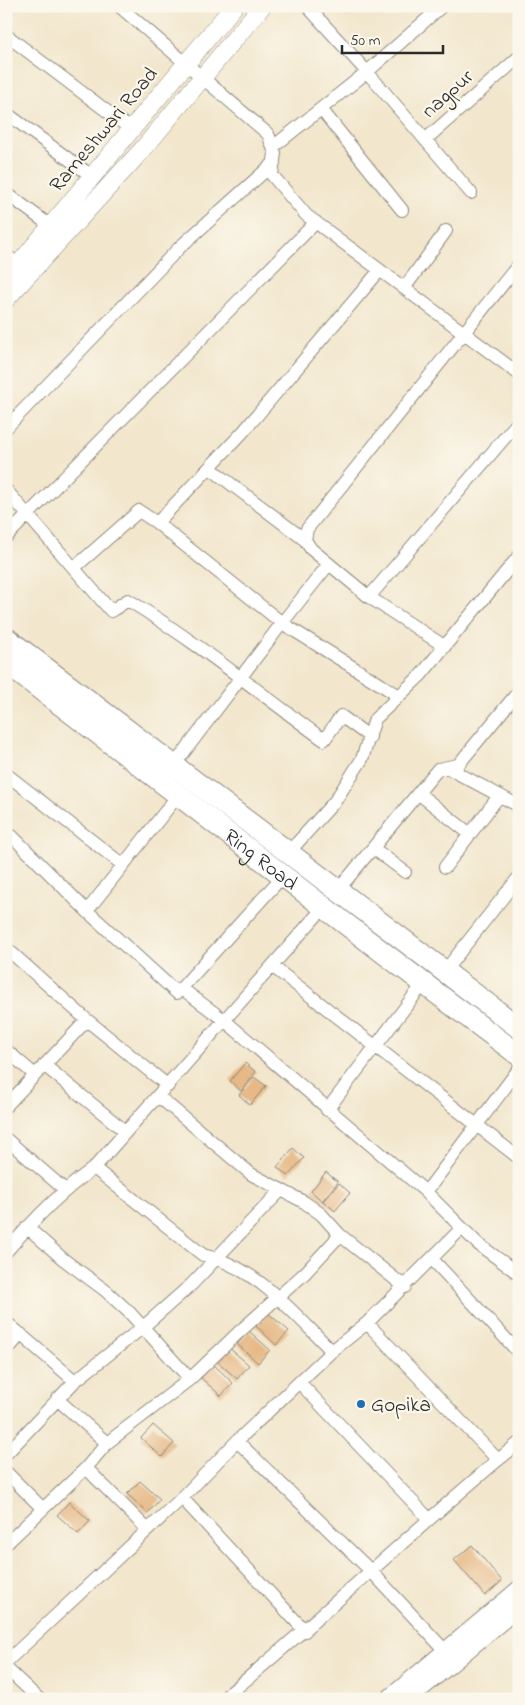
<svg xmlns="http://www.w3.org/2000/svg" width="525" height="1705" font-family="'Indie Flower',sans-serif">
<rect width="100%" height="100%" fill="#fbf7ec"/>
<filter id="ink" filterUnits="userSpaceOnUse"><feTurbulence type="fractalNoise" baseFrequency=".02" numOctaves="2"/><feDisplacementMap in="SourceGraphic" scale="10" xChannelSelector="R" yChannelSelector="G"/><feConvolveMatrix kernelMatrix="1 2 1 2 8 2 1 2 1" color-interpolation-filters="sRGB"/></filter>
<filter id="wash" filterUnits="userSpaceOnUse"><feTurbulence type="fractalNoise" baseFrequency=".0096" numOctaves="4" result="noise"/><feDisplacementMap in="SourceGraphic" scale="20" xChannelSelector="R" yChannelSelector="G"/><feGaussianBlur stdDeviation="1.12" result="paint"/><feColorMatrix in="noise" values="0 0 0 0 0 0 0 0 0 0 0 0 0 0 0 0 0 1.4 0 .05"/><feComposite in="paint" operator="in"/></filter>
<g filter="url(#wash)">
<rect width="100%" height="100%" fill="#f2e6cc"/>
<g id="blocks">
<path fill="#e6b986" d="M245,1063l11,9 -15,19 -11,-10z
M254,1077l12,9 -16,19 -11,-10z
M293,1148l11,10 -16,18 -11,-9z
M326,1172l12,10 -16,19 -11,-10z
M339,1183l11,10 -15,18 -12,-10z
M268,1313l21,18 -13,14 -20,-19z
M249,1331l21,19 -12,13 -21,-19z
M228,1347l21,18 -12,14 -21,-19z
M213,1364l20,19 -12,13 -20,-18z
M153,1425l21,18 -12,14 -21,-19z
M140,1481l20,18 -12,14 -21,-19z
M69,1502l21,19 -12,13 -21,-19z
M472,1545l30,36 -17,15 -31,-36z"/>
</g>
</g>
<g filter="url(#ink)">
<use href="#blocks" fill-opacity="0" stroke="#8e887c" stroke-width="1"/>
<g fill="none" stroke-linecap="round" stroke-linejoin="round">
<g stroke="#8e887c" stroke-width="14">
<path id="minor" d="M119,6l149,128 7,19 -3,22 34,40 213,159
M307,6l60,66 104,121
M6,35l126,95
M321,109l81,101
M6,113l87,64
M425,140l94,-83
M273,147l94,-75 75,-66
M6,193l50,37
M6,255l13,10
M519,264l-212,265 -2,11 6,9 58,48 150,-176
M405,287l41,-56
M6,428l174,-181 94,-84
M210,468l95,72
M6,490l105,121 17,-11c69,42 130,92 196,140l17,-24 29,21
M6,537l310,-315
M329,564l-47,59 -125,-100 86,-91 137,-162
M74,568l65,-57 18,12
M369,597l75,49
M175,764l107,-141 117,73
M448,768l71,38
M6,774l117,91
M418,793l52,41
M179,794l-92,117 90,82 105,-116
M12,836l75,75
M373,848l32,24
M289,852l46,-51 27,-42 13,-40 46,-44 98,-119
M445,867l54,-71
M338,890l100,-121 20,-4 61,-74
M6,948l81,72 81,66
M272,966l247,192
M444,972l75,-95
M181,988l43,32 202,172 52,52 41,30
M6,1050l29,25
M44,1065l82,67
M158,1096l93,78 53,28 17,12 19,21
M6,1106l81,-86
M327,1110l96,-126
M6,1139l58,50
M94,1168l109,87c53,11 92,60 129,96
M426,1192l93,-123
M27,1227l36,32 43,32 24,22 60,66
M6,1252c27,-32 54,-60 88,-84l230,-261
M433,1260l86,93
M6,1322l69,59 68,-54 49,-43 89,-94
M367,1323l131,137 21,-17
M6,1351l15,-17
M299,1382l130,137
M57,1399l50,44
M237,1441l135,131 78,84
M6,1454l69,-73
M86,1468l62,62
M6,1472l37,37
M182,1498l123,133
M6,1544l80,-76 21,-25 83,-64 48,-46 67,-60 35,-38 65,52
M6,1662l176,-164 55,-57 95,-90 35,-28 95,-95
M6,1668l33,31
M223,1699c94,-77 182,-161 275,-239"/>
</g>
<g stroke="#8e887c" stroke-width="18">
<path id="tertiary" d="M388,1699l131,-110
M409,1699l110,-92"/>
</g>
<g stroke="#8e887c" stroke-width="19">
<path id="secondary" d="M6,280l228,-274
M6,299l137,-150 119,-143"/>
</g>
<g stroke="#8e887c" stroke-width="23">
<g id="trunk">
<path d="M6,638l513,390"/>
<path id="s1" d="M6,663c172,130 340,264 513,392"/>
</g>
</g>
<use href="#minor" stroke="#fff" stroke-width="12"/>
<use href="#tertiary" stroke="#fff" stroke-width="16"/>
<use href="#secondary" stroke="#fff" stroke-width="18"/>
<use href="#trunk" stroke="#fff" stroke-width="21"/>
</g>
</g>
<circle fill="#1f6fb2" stroke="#fbf7ec" stroke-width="2" cx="361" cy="1404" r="5"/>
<g text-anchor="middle" stroke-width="4.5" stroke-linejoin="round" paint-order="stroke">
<g font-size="21" fill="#2b2b2b" stroke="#fbf7ec">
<text transform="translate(447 93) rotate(-42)" y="7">nagpur</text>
<text transform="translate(103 129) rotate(-50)" y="7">Rameshwari Road</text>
<text dy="7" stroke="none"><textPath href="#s1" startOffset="322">Ring Road</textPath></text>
</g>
<g font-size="21" fill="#2b2b2b" stroke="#fbf7ec" text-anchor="start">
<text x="371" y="1411">Gopika</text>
</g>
</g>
<rect width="525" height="1705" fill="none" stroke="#fbf7ec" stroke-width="25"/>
<path d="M342 45v8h101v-8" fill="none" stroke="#2b2b2b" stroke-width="2.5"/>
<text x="350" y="45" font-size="15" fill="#2b2b2b" stroke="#fbf7ec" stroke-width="4" paint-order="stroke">50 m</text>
</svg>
